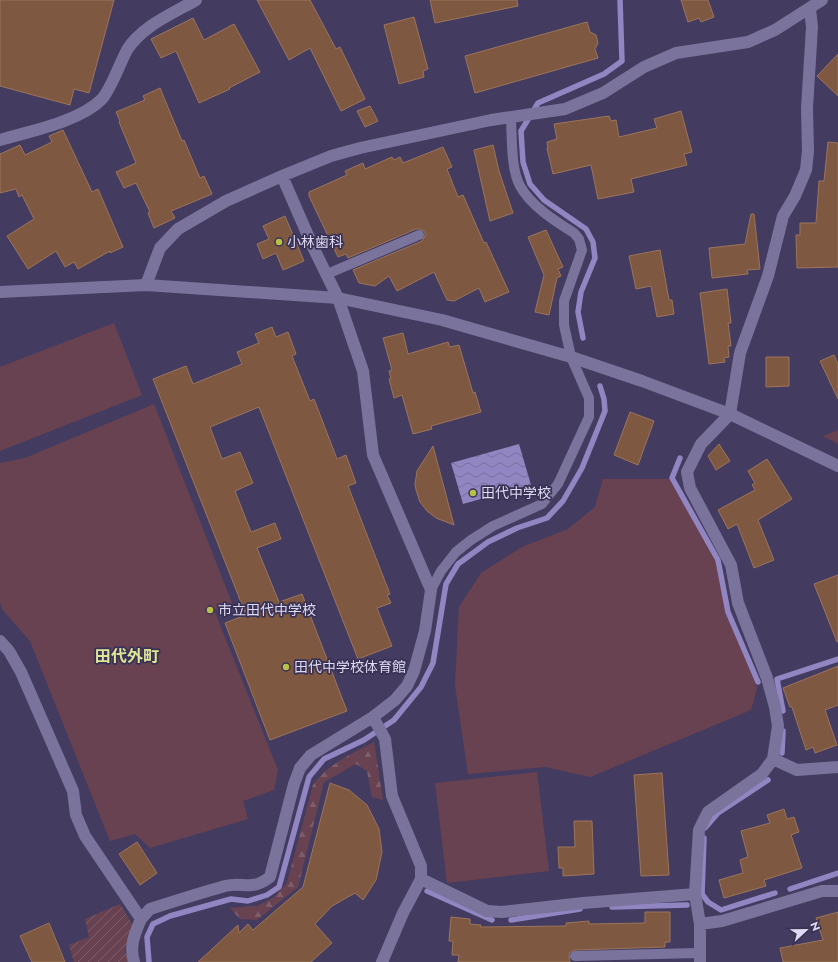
<svg xmlns="http://www.w3.org/2000/svg" width="838" height="962" font-family="Jost,'Noto Sans JP',sans-serif">
<defs>
<pattern id="forest-firs" width="22" height="20" patternUnits="userSpaceOnUse"><rect width="22" height="20" fill="#694252"/><path d="M5 1l3.5 6h-7zM16 11l3.5 6h-7z" fill="#7e5d6b"/></pattern>
<pattern id="garden-furrows" width="10" height="10" patternUnits="userSpaceOnUse"><rect width="10" height="10" fill="#694252"/><path d="M-1 1l2-2M0 10L10 0M9 11l2-2" fill="none" stroke="#7e5d6b"/></pattern>
<pattern id="water-waves" width="16" height="10" patternUnits="userSpaceOnUse"><rect width="16" height="10" fill="#9185c2"/><path d="M0 5q4-4 8 0t8 0" fill="none" stroke="#7a719d"/></pattern>
</defs>
<rect width="100%" height="100%" fill="#443c60"/>
<path fill="#694252" d="M114,323l28,72 -142,56v-84z
M154,404l78,199 -18,7 64,160 -4,20 -31,11 5,18 -98,29 -15,-14 -25,7 -80,-200 -28,-32 -2,-7v-139l25,-5z
M838,430v14l-15,-8z
M603,479h66l47,80 11,50 30,79 -6,22 -161,67 -45,-10 -77,7 -13,-89 4,-78 22,-34 41,-26 46,-18 27,-22z
M537,772l12,99 -102,12 -12,-100z"/>
<path fill="url(#forest-firs)" d="M374,742l9,58 -11,-3 -5,-26 -11,-7 -32,18 -26,105 -41,33 -17,-1 -10,-11 27,-2 16,-8 14,-15 26,-98c15,-21 38,-31 61,-43z"/>
<path fill="url(#garden-furrows)" d="M120,904l12,20 -7,27 4,11h-55l-5,-17 20,-8 -4,-18z"/>
<path fill="url(#water-waves)" d="M519,444l12,41 -68,19 -12,-41z"/>
<g fill="none" stroke-linecap="round" stroke-linejoin="round">
<path stroke="#9185c2" stroke-width="5.5" d="M583,338l-5,-26 3,-20 14,-34 -2,-16 -7,-13 -42,-29 -14,-16 -7,-22 -2,-31 17,-28 66,-29 18,-13 -2,-61
M680,458l-8,20 46,82 10,52 30,70
M783,711l-6,-32 61,-20
M782,753l1,-22
M705,828l13,-15 50,-33
M704,838l-2,56 6,8 13,8 54,-17
M790,889l48,-16
M427,891l65,29
M612,907l75,-2
M511,920l69,-11
M149,962l-2,-25 6,-13 17,-8 61,-17 17,2 19,-6 12,-8 30,-110 15,-18 40,-19 30,-20 27,-33 12,-24 13,-79 12,-20 30,-22 29,-14 30,-10 16,-17 19,-33 23,-57 -1,-12 -4,-13"/>
</g>
<path fill="#7e5841" stroke="#9c745c" d="M0,0h114l-25,93 -15,-4 -4,16 -70,-19z
M257,0h53l26,49 4,-2 25,52 -24,12 -31,-63 -21,12z
M430,0h87l1,6 -83,17z
M681,0h27l6,17 -13,5 -2,-4 -11,4z
M414,17l14,52 -5,2 1,6 -25,7 -15,-59z
M193,18l11,22 30,-16 26,48 -31,16 1,1 -31,14 -23,-52 -15,7 -10,-19z
M587,22l3,10 6,3 2,8 -3,6 3,9 -123,35 -10,-37z
M838,54v42l-21,-20z
M160,88l22,53 2,-1 16,38 4,-2 8,18 -41,17 4,7 -21,10 -6,-15 2,-1 -14,-29 -12,5 -8,-16 20,-9 -17,-41 1,-1 -4,-9 29,-12 -2,-4z
M370,106l8,15 -13,6 -8,-16z
M681,111l11,41 -8,2 3,11 -56,14 3,13 -36,7 -7,-34 -38,9 -6,-26h1l-1,-6 10,-3 -3,-15 55,-8 2,5 5,-1 3,17 38,-9 -3,-9z
M63,130l29,62 6,-3 25,58 -13,6v-2l-32,18 -4,-7 -9,5 -9,-16 -28,18 -21,-33 27,-17 -12,-24 -3,2 -3,-8 -16,4v-39l20,-9 5,10 27,-13 -3,-6z
M828,142l10,1v124l-41,1 -1,-33h4v-12h16l3,-42h5z
M493,145l6,26 14,42 -23,8 -16,-71z
M443,147l9,20 -5,2 11,28 5,-2 21,48 2,-1 23,50 -24,10 -6,-14 -25,13 -7,-1 -13,-28 -37,19 -8,-15 -14,10 -16,-3 -6,-13 69,-29 3,-5v-4l-5,-3h-4l-68,29 -2,-4 -8,3 -29,-61v-4l38,-17 -2,-4 18,-8 2,6 27,-12 2,3 6,-3 3,6z
M751,214h3l6,55 -13,1 1,4 -36,4 -3,-30 36,-4z
M285,216l19,45 -21,9 -7,-17 -13,6 -6,-15 12,-5 -6,-13z
M546,230l17,37 -5,2 3,7 -4,2 -8,37 -14,-3 9,-37 -16,-38z
M660,250l9,50h3l2,14 -17,3 -6,-31 -15,3 -7,-33z
M727,289l4,34h-3l3,23h-3l1,11 -5,1 1,4 -16,2 -9,-71z
M272,327l4,10 12,-5 8,22 -4,2 18,45 4,-2 23,60 9,-4 10,28 -8,3 42,108 -3,1 4,8 -14,5 15,38 -34,13 -99,-252 -49,20 12,32 18,-7 13,31 -18,8 16,41 24,-9 6,16 -24,9 22,54 23,-8 45,117 -77,29 -45,-117 21,-8 -93,-236 33,-13 7,18 49,-20 -5,-12 22,-9 -4,-9z
M403,333l5,21 40,-12 2,5 9,-2 14,48 2,-1 6,20 -50,14 1,3 -19,5 -11,-39 -8,3 -5,-19 2,-1 -2,-7 3,-1 -9,-32z
M834,355l4,9v35l-18,-38z
M766,357h23v29l-23,1z
M630,412l24,9 -16,44 -24,-10z
M719,444l11,17 -14,9 -8,-14z
M433,446l21,79 -18,-7 -9,-7 -7,-9 -4,-12 -1,-6 2,-13z
M767,459l25,40 -34,21 16,40 -20,8 -17,-44 -9,5 -10,-19 37,-20 -3,-5 3,-2 -7,-12z
M838,575v67h-1l-23,-58z
M838,666v39l-13,5 12,35 -22,8 -2,-6 -7,3 -14,-43h-2l-7,-19z
M662,773l7,102 -28,1 -7,-101z
M330,783l19,7 18,15 12,24 3,23 -6,28 -13,20 -8,-7 -23,13 -17,18 17,19 -21,19h-113l40,-37 1,8 9,-9 5,6 50,-43z
M784,809l3,10 7,-2 5,15 -8,3 11,33 -38,12 2,6 -42,12 -5,-18 24,-7 -3,-13 8,-3 -7,-26 29,-8 -3,-8z
M574,821h18l2,53 -31,2v-8h-4l-1,-21h17z
M137,842l20,31 -17,12 -21,-31z
M645,912h25v30h-5v5l-90,3 -6,3 1,9h-112l1,-7h-7l1,-14h-4l2,-24 19,2v5l11,1 -1,2 86,-1v-3l23,-2v3l56,-1z
M838,912v50h-55l-3,-14 43,-8 -7,-22z
M49,923l16,39h-33l-12,-26z"/>
<g fill="none" stroke-linecap="round" stroke-linejoin="round">
<path stroke="#7a739b" stroke-width="10" d="M327,274l92,-39
M431,590l10,-19 15,-19 15,-12 22,-14 49,-22 16,-20 31,-67v-19l-18,-41 -7,-32v-24l18,-51 -3,-11 -5,-6c-19,-12 -43,-27 -54,-47 -9,-16 -8,-48 -9,-67
M575,956l124,-3"/>
<path stroke="#7a739b" stroke-width="12" d="M0,140c30,-9 79,-18 102,-41 9,-10 18,-36 25,-49 15,-24 45,-36 69,-50
M146,285l14,-37 18,-19 48,-28 56,-25 49,-20 29,-8 131,-28 74,-11 38,-16 41,-26 32,-14 72,-11 27,-12 47,-30
M0,641l9,10 12,21 52,119 3,24 9,21 56,83 9,-10c25,-8 50,-16 75,-23 20,-5 25,6 45,-9l24,-93 6,-16 11,-13 62,-38 22,-17 12,-14 7,-15 11,-40 6,-41 -58,-135 -10,-84 -25,-73 -25,-51 -31,-71
M373,717l12,22 7,57 29,70v13l-18,34 -21,49
M773,759l24,11 41,-3
M421,879l66,32 15,1 81,-9 112,-9
M700,924l22,-3 100,-30h16
M134,962c-5,-16 1,-29 7,-43
M700,962v-38l-5,-30 4,-64 9,-18 54,-38 11,-15 5,-33 -3,-19 -8,-29 -29,-75 -7,-38 -41,-77 -3,-16 14,-28 29,-30 10,-61 28,-77 15,-60 12,-20 11,-26 2,-19 -1,-43 5,-81 -2,-18"/>
<path stroke="#7a739b" stroke-width="12" d="M0,292l146,-7 192,13 104,22 129,37 71,24 88,33 108,52"/>
</g>
<g fill="#b9c046" stroke="#393255" stroke-width="1.5">
<circle cx="279" cy="242" r="4"/>
<circle cx="473" cy="493" r="4"/>
<circle cx="210" cy="610" r="4"/>
<circle cx="286" cy="667" r="4"/>
</g>
<g text-anchor="middle" stroke-width="3.5" stroke-linejoin="round" paint-order="stroke">
<g font-size="14" fill="#dedaf1" stroke="#393255" text-anchor="start">
<text x="287" y="247">小林歯科</text>
<text x="481" y="498">田代中学校</text>
<text x="218" y="615">市立田代中学校</text>
<text x="294" y="672">田代中学校体育館</text>
</g>
<g font-size="16" font-weight="bold" fill="#dee597" stroke="#393255">
<text x="127" y="662">田代外町</text>
</g>
</g>
<g transform="translate(806 930) rotate(68)" stroke="#393255" stroke-width="3" paint-order="stroke">
<path d="M0-3L7 15L0 10L-7 15Z" fill="#dedaf1"/>
<text y="-6" font-size="11" font-weight="bold" text-anchor="middle" fill="#dedaf1">N</text>
</g>
</svg>
